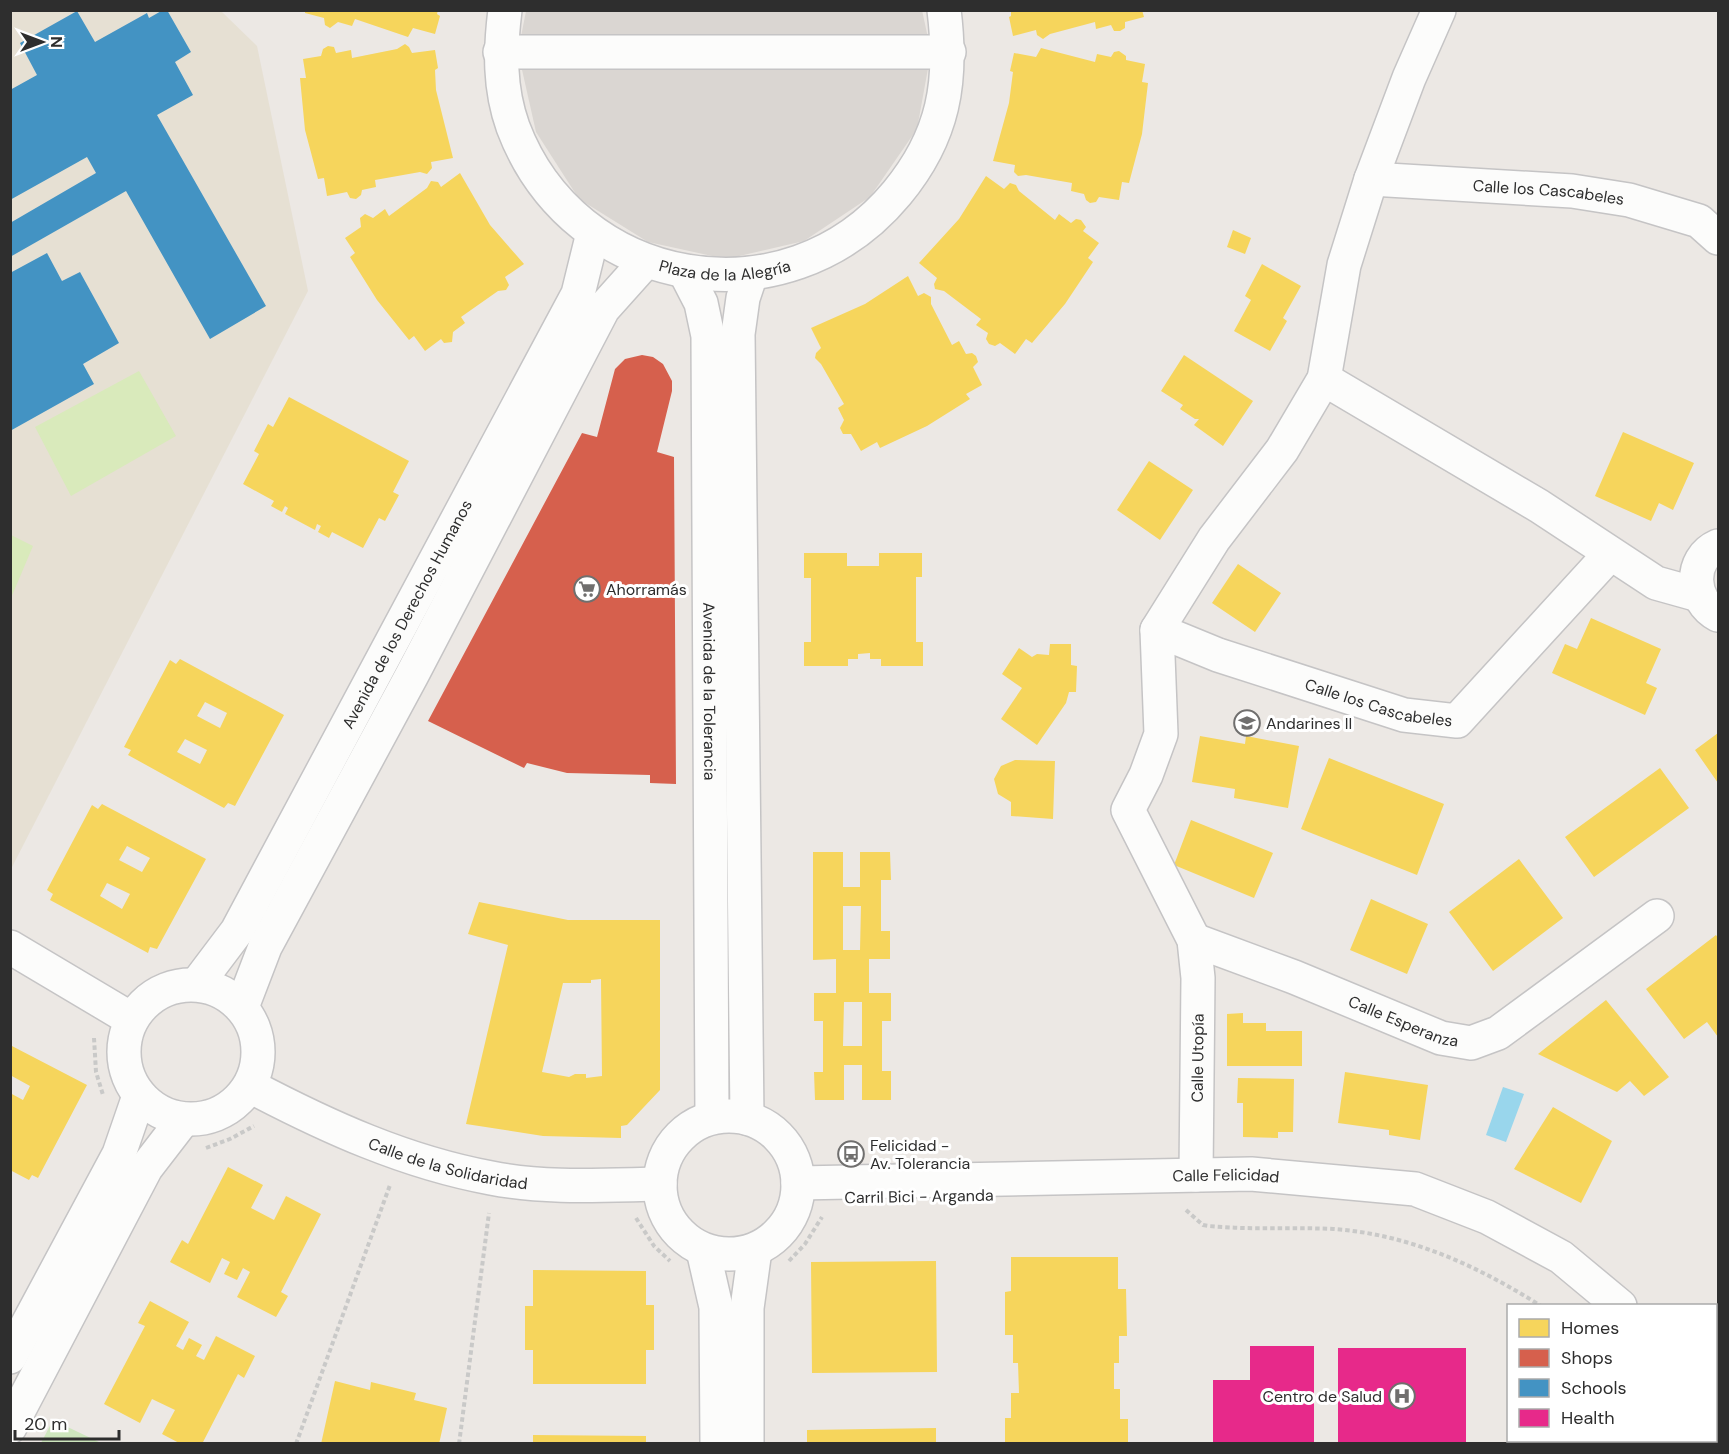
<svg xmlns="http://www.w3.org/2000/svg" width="1729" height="1454" font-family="'DM Sans',sans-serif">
<rect width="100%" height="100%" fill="#ece8e4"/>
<path fill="#e6e0d3" d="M11,11h210l36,35 51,245 -297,578z"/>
<path fill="#cee6be" d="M53,1420l48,23h-60z"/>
<path fill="#d9eabb" d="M139,371l37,65 -105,60 -36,-69z
M11,535l22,11 -22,52z"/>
<path fill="#dad6d2" d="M922,10l9,42 -14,77 -47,68 -66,44 -78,18 -78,-17 -69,-43 -43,-67 -18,-80 8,-41z"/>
<path fill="#99d6ec" d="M1503,1087l21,7 -18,48 -20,-7z"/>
<path fill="#f6d55c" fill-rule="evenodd" d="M305,10h133l-1,4 3,2 -5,18 -22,-6 -5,9 -53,-18 -3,7 -14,-4 -8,6 -5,-3 -1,-7 -19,-5z
M1011,10h131l2,7 -19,5v6l-5,3h-6l-3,-6 -15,4 -1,-7 -45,12 -7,5 -6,-4 -1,-5 -23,6 -4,-19 2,-1z
M405,44l4,3 3,6 23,-3 3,18 -3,2 1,20 17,68 -22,4 1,6 -5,6 -7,-2 -45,8 1,7 -14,3 -1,5 -5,4 -6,-1 -3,-6 -20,4 -3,-18 -6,1 -13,-49 -5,-52h6l-3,-19 18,-3 2,-7 5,-3 6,1 2,6 15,-3 1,8 45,-9z
M1041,48l54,14 2,-8 14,3 3,-5 5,-1 7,5v4l19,4 -3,18 6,1 -6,51 -13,49 -7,-1 -3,18 -20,-3 -3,5 -6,1 -4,-3 -2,-6 -13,-3 1,-8 -46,-8 -8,1 -4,-4 1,-7 -22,-4 16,-58 4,-31 -3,-1 4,-18 22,4z
M460,173l30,52 34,39 -19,13 4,8 -3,5 -8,1 -37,26 4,6 -12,9 -1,10 -8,1 -3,-4 -16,12 -11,-15 -5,4 -32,-40 -27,-43 5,-4 -10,-15 16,-11 -1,-9 5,-4 8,4 12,-9 4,7 38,-28 4,-7 7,1 3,5z
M986,176l18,13 6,-6 6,2 3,6 36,29 4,-6 12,9 5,-4 5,1 5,7 -3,4 16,12 -11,15 5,4 -28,42 -33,39 -6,-4 -11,15 -15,-11 -5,3 -6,-2 -3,-5 2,-6 -12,-8 5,-6 -37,-28 -9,-2 -1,-5 3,-6 -18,-15 40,-44z
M1233,230l18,8 -6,16 -18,-7z
M1262,264l39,22 -18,32 4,3 -17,30 -36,-20 17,-31 -6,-4z
M908,276l10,20 6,-3 7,4v7l21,41 7,-4 7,13 6,-1 4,3 2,6 -5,5 9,18 -16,9 4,5 -43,27 -47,22 -3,-6 -16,9 -10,-17h-8l-3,-6 4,-8 -6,-12 6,-4 -23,-40 -6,-6 1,-5 5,-5 -10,-20 54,-24z
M1184,355l69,46 -30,45 -29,-21 5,-6h-4l-15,-10 3,-4 -22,-14z
M289,397l120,64 -16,31 6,3 -14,26 -6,-3 -16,30 -31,-16 -3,6 -11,-6 3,-6 -4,-2 -2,6 -30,-16 3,-6 -3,-2 -3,6 -11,-6 3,-5 -31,-17 16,-30 -5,-3 14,-27 5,3z
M1623,432l71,31 -21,47 -14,-7 -8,18 -56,-25z
M1149,461l44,29 -33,50 -43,-30z
M804,553h43v13h32v-13h43v24h-6v65h7v24h-42v-7h-11v-6l-12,1v5h-10v7h-44v-24h7v-64h-7z
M1238,564l43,29 -26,39 -43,-29z
M1591,618l70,31 -15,34 11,5 -12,27 -93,-42 13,-29 12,5z
M1050,644h21v21l6,1 -1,26h-7l-3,11 -29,42 -36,-26 21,-31 -20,-14 17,-26 13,9 5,-3 12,1z
M180,659l104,56 -49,91 -7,-3 -4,5 -96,-53 3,-5 -7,-3 46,-87 6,4zM205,702l22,11 -7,15 -23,-12zM185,739l22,11 -7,14 -23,-12z
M1718,733v50l-23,-33z
M1200,736l45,8 1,-8 53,10 -11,62 -54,-10 1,-9 -43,-7z
M1329,758l115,46 -27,71 -116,-46z
M1015,760l40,1 -2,58 -42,-3v-14l-13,-8 -4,-15 7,-13z
M1660,768l29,40 -95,69 -29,-40z
M102,804l104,55 -49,90 -7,-2 -2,6 -98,-53 3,-6 -6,-4 45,-85 6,4zM127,846l23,12 -8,14 -23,-12zM107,883l23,11 -8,15 -22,-13z
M1191,820l82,33 -19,45 -80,-33z
M813,852h30v35h17v-35h30l1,28h-10v51h9v28h-21v34h22v28h-9v50h9v29h-29v-35h-18v35h-29l-1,-28h9v-51h-9v-28h22v-34l-23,1zM843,906h18l-1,44h-17zM844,1002h18v44h-19z
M1519,859l44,59 -70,53 -44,-59z
M1371,899l57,25 -21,50 -57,-24z
M479,902l89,18h92v170l-33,35 -6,1v12l-78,-2 -77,-12 42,-179 -40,-11zM601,979l1,97 -16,2v-4h-11l-6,3 -27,-5 21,-89h28v-3z
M1716,935l2,3v99l-11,-15 -23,17 -38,-50z
M1606,1000l63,77 -25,19 -14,-15 -13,11 -79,-38z
M1243,1013v10h23v8h36v35h-75v-52z
M10,1045l77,40 -49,93 -6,-3 -3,5 -19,-10v-77l13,7 7,-14 -20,-11z
M1345,1072l83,13 -8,55 -31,-5v-5l-51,-7z
M1238,1078l56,1 -1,53h-15v6l-35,-1v-34h-6z
M1553,1107l59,34 -31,62 -67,-34z
M228,1167l35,18 -12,23 23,12 12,-24 35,18 -40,78 7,4 -12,21 -39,-20 13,-25 -7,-4 -6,12 -13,-6 6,-12 -8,-4 -12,25 -40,-21 12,-22 6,4z
M1011,1257h107v32h8l1,47h-8v27h-5v26h6v30h8v25h-123v-26h6v-25h8l-1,-30h-5v-28h-8v-43l6,-1z
M936,1261l1,111 -125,1 -1,-111z
M533,1270l113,1v34h8v45h-8v34h-113v-34h-8v-44h8z
M150,1301l39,21 -13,24 7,4 6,-12 13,7 -6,11 8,4 12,-24 39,20 -11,22 -6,-4 -36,70h-21l-19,-10 13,-24 -23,-11 -12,24 -36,-19 41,-78 -7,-3z
M335,1381l35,9 1,-8 45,11 -2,7 33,8 -8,36h-118z
M936,1428v16h-129v-14z
M533,1435l113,1v8h-113z"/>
<path fill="#d6604d" d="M642,355l11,2 10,7 9,17v10l-15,61 17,5 2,327 -26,-1v-8l-83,-2 -40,-10 -3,5 -96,-47 154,-288 15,4 18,-68 10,-10z"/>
<path fill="#4393c3" d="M163,10h4l24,42 -16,10 18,33 -36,20 109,191 -56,33 -84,-148 -116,66v-34l86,-50 -9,-16 -77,43v-110l27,-15 -17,-32 57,-32 18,31 52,-29 2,5z
M47,253l15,28 18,-9 39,71 -36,21 11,20 -84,47v-158z"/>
<path fill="#e7298a" d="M1250,1346h64v98h-101v-64h37z
M1338,1348h128v96h-128z"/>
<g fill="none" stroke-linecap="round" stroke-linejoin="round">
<g stroke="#c5c4c5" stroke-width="36">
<g id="minor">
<path id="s1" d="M505,10c-5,40 -6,78 8,117 61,162 273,200 384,66 47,-57 56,-111 47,-183"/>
<path d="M500,52h449"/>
<path id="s2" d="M1371,179l201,12 57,9 70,21 19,17"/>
<path id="s3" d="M685,272l16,31 7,33 4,781"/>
<path d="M1324,379l215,127 117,77 43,12"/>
<path d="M1718,546c-30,13 -27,55 0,69"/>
<path id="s4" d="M1157,630l61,25 186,60 53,6 153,-167"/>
<path id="s5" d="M1194,940l100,37 147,61 30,5 27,-10 159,-117"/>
<path d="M10,947l121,72"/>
<path id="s6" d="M197,984l40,-53 341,-637 15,-61"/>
<circle cx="191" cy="1052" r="67"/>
<path d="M242,1007l23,-60 147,-272 191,-366 43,-48"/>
<path id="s7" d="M250,1086c78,41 155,76 241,92 55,11 113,7 169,6"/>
<circle cx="729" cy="1185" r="69"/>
<path d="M747,1118l-9,-784 5,-36 8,-24"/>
<path id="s8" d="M1196,1175l2,-197 -4,-38 -66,-130 18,-35 15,-41 -4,-104 57,-91 68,-89 42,-71 20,-114 27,-86 38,-101 30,-68"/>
<path id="s9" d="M798,1183l453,-9 164,15 72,28 74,40 59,49"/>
<path d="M703,1250l13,57 1,137"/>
<path d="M10,1357l109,-203 20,-58"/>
<path d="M10,1427l136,-259 37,-48"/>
<path d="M1716,1438l2,6"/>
<path d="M747,1444v-136l8,-58"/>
</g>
</g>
<path stroke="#c9c9c8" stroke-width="4" stroke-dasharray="4.5 3" stroke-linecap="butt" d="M94,1038l2,34 7,23
M206,1148l24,-9 24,-13
M1186,1210l17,15 6,1c41,4 82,1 124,3 76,5 145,37 208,77
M636,1218l18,28 16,15
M789,1261l16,-17 17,-27
M1661,1440l1,4
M296,1444l94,-259
M459,1444l30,-231"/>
<use href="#minor" stroke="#fcfcfb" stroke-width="33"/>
</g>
<defs>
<g id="supermarket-ring" transform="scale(1.35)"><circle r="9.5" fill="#fff" stroke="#706f6e" stroke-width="1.5"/><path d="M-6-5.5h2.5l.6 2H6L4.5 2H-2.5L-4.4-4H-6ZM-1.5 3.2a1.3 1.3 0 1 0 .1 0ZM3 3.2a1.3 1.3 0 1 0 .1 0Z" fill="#706f6e"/></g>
<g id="school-ring" transform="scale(1.35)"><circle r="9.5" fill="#fff" stroke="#706f6e" stroke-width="1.5"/><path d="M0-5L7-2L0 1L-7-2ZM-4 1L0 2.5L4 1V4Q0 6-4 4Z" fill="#706f6e"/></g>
<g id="bus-ring" transform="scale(1.35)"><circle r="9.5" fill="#fff" stroke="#706f6e" stroke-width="1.5"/><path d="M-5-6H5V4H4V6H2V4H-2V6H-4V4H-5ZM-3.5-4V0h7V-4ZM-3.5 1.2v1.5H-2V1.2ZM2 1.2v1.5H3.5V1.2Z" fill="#706f6e"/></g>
<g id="hospital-ring" transform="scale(1.35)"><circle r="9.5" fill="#fff" stroke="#706f6e" stroke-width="1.5"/><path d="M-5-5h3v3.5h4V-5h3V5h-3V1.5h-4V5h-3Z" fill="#706f6e"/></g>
</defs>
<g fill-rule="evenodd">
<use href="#supermarket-ring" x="587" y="589"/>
<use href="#school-ring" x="1247" y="723"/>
<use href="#bus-ring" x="851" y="1154"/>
<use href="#hospital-ring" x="1402" y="1396"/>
</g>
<g text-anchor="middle" stroke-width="6" stroke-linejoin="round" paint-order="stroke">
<g font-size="16" fill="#2e2e2e" stroke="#fff">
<text dy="6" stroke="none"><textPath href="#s2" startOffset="178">Calle los Cascabeles</textPath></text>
<text dy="6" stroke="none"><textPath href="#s1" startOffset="393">Plaza de la Alegría</textPath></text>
<text dy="6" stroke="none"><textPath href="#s6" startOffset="426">Avenida de los Derechos Humanos</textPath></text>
<text dy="6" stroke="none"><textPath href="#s3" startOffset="424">Avenida de la Tolerancia</textPath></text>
<text dy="6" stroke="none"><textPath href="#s4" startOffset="234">Calle los Cascabeles</textPath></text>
<text dy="6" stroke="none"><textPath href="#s5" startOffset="225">Calle Esperanza</textPath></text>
<text dy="6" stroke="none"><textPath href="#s8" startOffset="117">Calle Utopía</textPath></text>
<text dy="6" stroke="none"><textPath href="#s7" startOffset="214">Calle de la Solidaridad</textPath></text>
<text dy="6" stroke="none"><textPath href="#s9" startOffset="428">Calle Felicidad</textPath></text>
<text transform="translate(919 1196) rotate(-1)" y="6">Carril Bici - Arganda</text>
</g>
<g font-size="16" fill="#2e2e2e" stroke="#fff" text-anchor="start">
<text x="606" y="595">Ahorramás</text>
<text x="1266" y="729">Andarines II</text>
<text x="870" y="1151">Felicidad -<tspan x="870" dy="18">Av. Tolerancia</tspan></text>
<text x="1382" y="1402" text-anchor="end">Centro de Salud</text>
</g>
</g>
<rect width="1729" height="1454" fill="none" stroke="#2e2e2e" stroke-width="24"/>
<rect x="1507" y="1304" width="210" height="138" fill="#ffffff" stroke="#ababab" stroke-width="1.5"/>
<rect x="1519" y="1319" width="30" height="18" fill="#f6d55c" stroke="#ababab" stroke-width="1.5"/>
<text x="1561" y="1334" font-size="18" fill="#2e2e2e">Homes</text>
<rect x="1519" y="1349" width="30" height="18" fill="#d6604d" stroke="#ababab" stroke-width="1.5"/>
<text x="1561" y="1364" font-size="18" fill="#2e2e2e">Shops</text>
<rect x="1519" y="1379" width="30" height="18" fill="#4393c3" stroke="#ababab" stroke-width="1.5"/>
<text x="1561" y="1394" font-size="18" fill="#2e2e2e">Schools</text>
<rect x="1519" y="1409" width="30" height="18" fill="#e7298a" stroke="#ababab" stroke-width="1.5"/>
<text x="1561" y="1424" font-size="18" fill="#2e2e2e">Health</text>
<g transform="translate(42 42) rotate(90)" stroke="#ffffff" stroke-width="4.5" paint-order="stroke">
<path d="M0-4.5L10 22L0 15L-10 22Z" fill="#2e2e2e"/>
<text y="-9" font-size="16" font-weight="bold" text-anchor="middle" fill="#2e2e2e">N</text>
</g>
<path d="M15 1430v9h104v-9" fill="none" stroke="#2e2e2e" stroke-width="3"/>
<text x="24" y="1430" font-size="18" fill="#2e2e2e" stroke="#ffffff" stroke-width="4.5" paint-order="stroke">20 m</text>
</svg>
